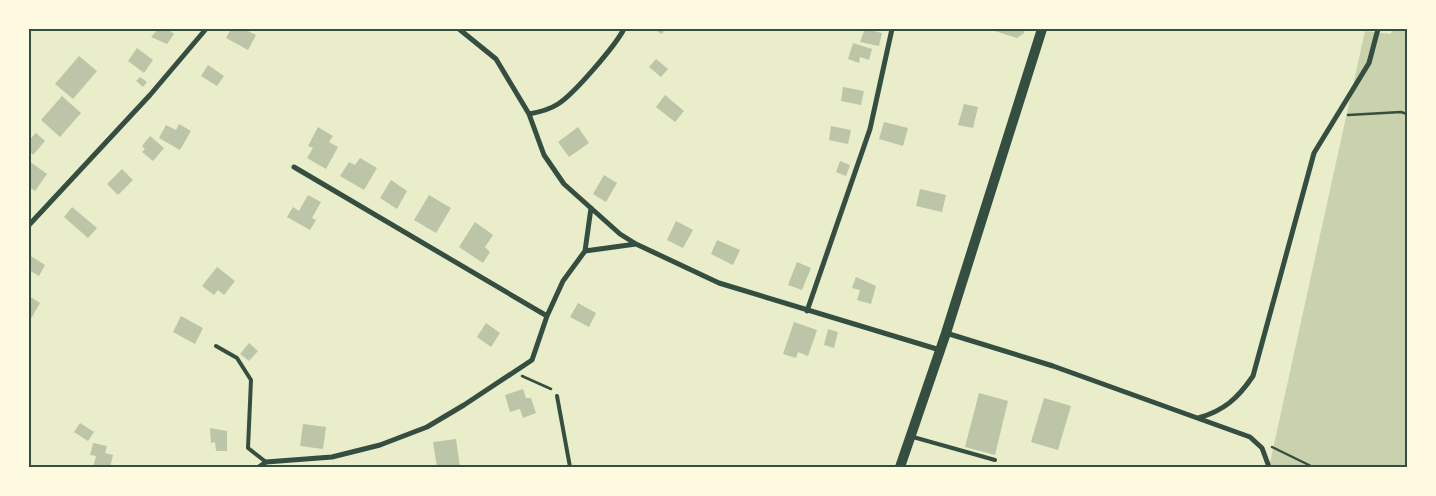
<svg xmlns="http://www.w3.org/2000/svg" width="1436" height="496" font-family="'Exo 2',sans-serif">
<rect width="100%" height="100%" fill="#e9edc9"/>
<path fill="#cad2ad" d="M1392,29h15v438h-138l96,-436 26,3z"/>
<path fill="#bcc5a7" d="M158,29h10l6,5 -7,10 -16,-7z
M231,29h13l12,6 -8,15 -22,-12z
M653,29h12l-3,5z
M865,29l17,4 -3,13 -19,-4z
M996,29h29l-1,4 -7,5 -22,-7z
M853,43l19,6 -3,11 -9,-3 -1,6 -11,-4z
M137,48l16,12 -9,13 -16,-12z
M79,56l18,15 -24,28 -18,-15z
M656,59l12,10 -7,8 -12,-10z
M208,65l16,11 -7,10 -16,-10z
M140,77l7,5 -4,5 -7,-6z
M843,87l21,4 -3,14 -20,-4z
M665,95l19,16 -9,11 -19,-15z
M62,96l19,17 -21,24 -19,-17z
M964,104l14,3 -5,21 -15,-3z
M884,122l24,6 -5,18 -24,-7z
M179,124l12,7 -11,19 -21,-12 7,-13 10,5z
M831,126l20,4 -3,14 -19,-4z
M318,127l15,9 -4,6 9,5 -12,22 -19,-11 6,-10 -5,-2z
M578,127l11,16 -20,14 -11,-15z
M36,133l9,8 -12,14 -4,-5v-10z
M150,136l14,12 -11,13 -11,-9 3,-3 -3,-3z
M360,158l17,10 -13,22 -24,-14 9,-14 6,3z
M29,161l18,13 -12,17 -6,-4z
M840,161l10,4 -4,11 -10,-4z
M122,169l11,11 -15,15 -11,-11z
M604,175l13,8 -11,19 -13,-8z
M391,180l16,11 -10,18 -17,-11z
M920,189l26,6 -4,17 -26,-6z
M308,195l13,7 -9,16 4,2 -6,10 -23,-13 6,-10 6,4z
M429,195l22,13 -15,25 -22,-13z
M72,207l25,21 -9,10 -24,-21z
M676,221l17,9 -10,18 -16,-8z
M475,222l18,13 -8,12 5,5 -7,11 -24,-16z
M717,240l23,10 -7,15 -22,-11z
M29,255l16,10 -6,11 -10,-6z
M797,262l14,6 -9,22 -14,-5z
M217,267l18,14 -11,14 -6,-5 -4,5 -12,-9z
M856,277l20,9 -5,18 -14,-4 3,-10 -8,-2z
M29,296l11,7 -11,19z
M578,303l18,10 -7,14 -19,-10z
M181,316l22,12 -8,16 -22,-12z
M794,322l23,8 -9,26 -10,-4 -2,6 -13,-4z
M486,323l14,10 -9,14 -14,-10z
M828,329l10,3 -4,16 -10,-3z
M249,343l9,8 -9,10 -9,-7z
M523,389l3,9h5l5,15 -13,5 -3,-9 -10,3 -5,-17z
M979,393l29,8 -13,54 -30,-8z
M1044,398l27,8 -13,44 -27,-8z
M80,423l14,9 -6,9 -14,-9z
M303,424l23,3 -3,22 -23,-3z
M210,428l17,3v20h-11l-1,-9 -4,1z
M456,439l4,28h-23l-4,-25z
M93,443l14,3 -2,7 8,2 -3,12h-17l3,-11 -6,-1z"/>
<g fill="none" stroke-linecap="round" stroke-linejoin="round">
<path stroke="#344e41" stroke-width="2.5" d="M1348,115l53,-3 6,2
M522,376l29,13
M1272,447l41,20"/>
<path stroke="#344e41" stroke-width="4" d="M216,346l21,12 14,22 -3,68 18,14
M557,396l13,71
M913,437l82,23"/>
<path stroke="#344e41" stroke-width="5" d="M459,29l37,30 33,55 15,41 20,29 56,50 16,10 83,39 221,67
M529,114c11,-2 20,-4 29,-10 16,-10 57,-58 66,-75
M294,167l253,149
M29,225l121,-130 56,-66
M585,251l51,-7
M807,311l63,-182 22,-100
M946,333l107,33 197,71 12,11 7,19
M1198,418c26,-7 40,-20 55,-42l61,-223 55,-90 9,-34
M259,467l7,-5 66,-5 48,-12 47,-18 37,-22 68,-45 15,-44 16,-35 22,-30 6,-43"/>
<path stroke="#344e41" stroke-width="10" d="M900,467l46,-134 96,-304"/>
</g>
<rect width="1436" height="496" fill="none" stroke="#fefae0" stroke-width="60"/>
<rect x="30" y="30" width="1376" height="436" fill="none" stroke="#344e41" stroke-width="2"/>
</svg>
